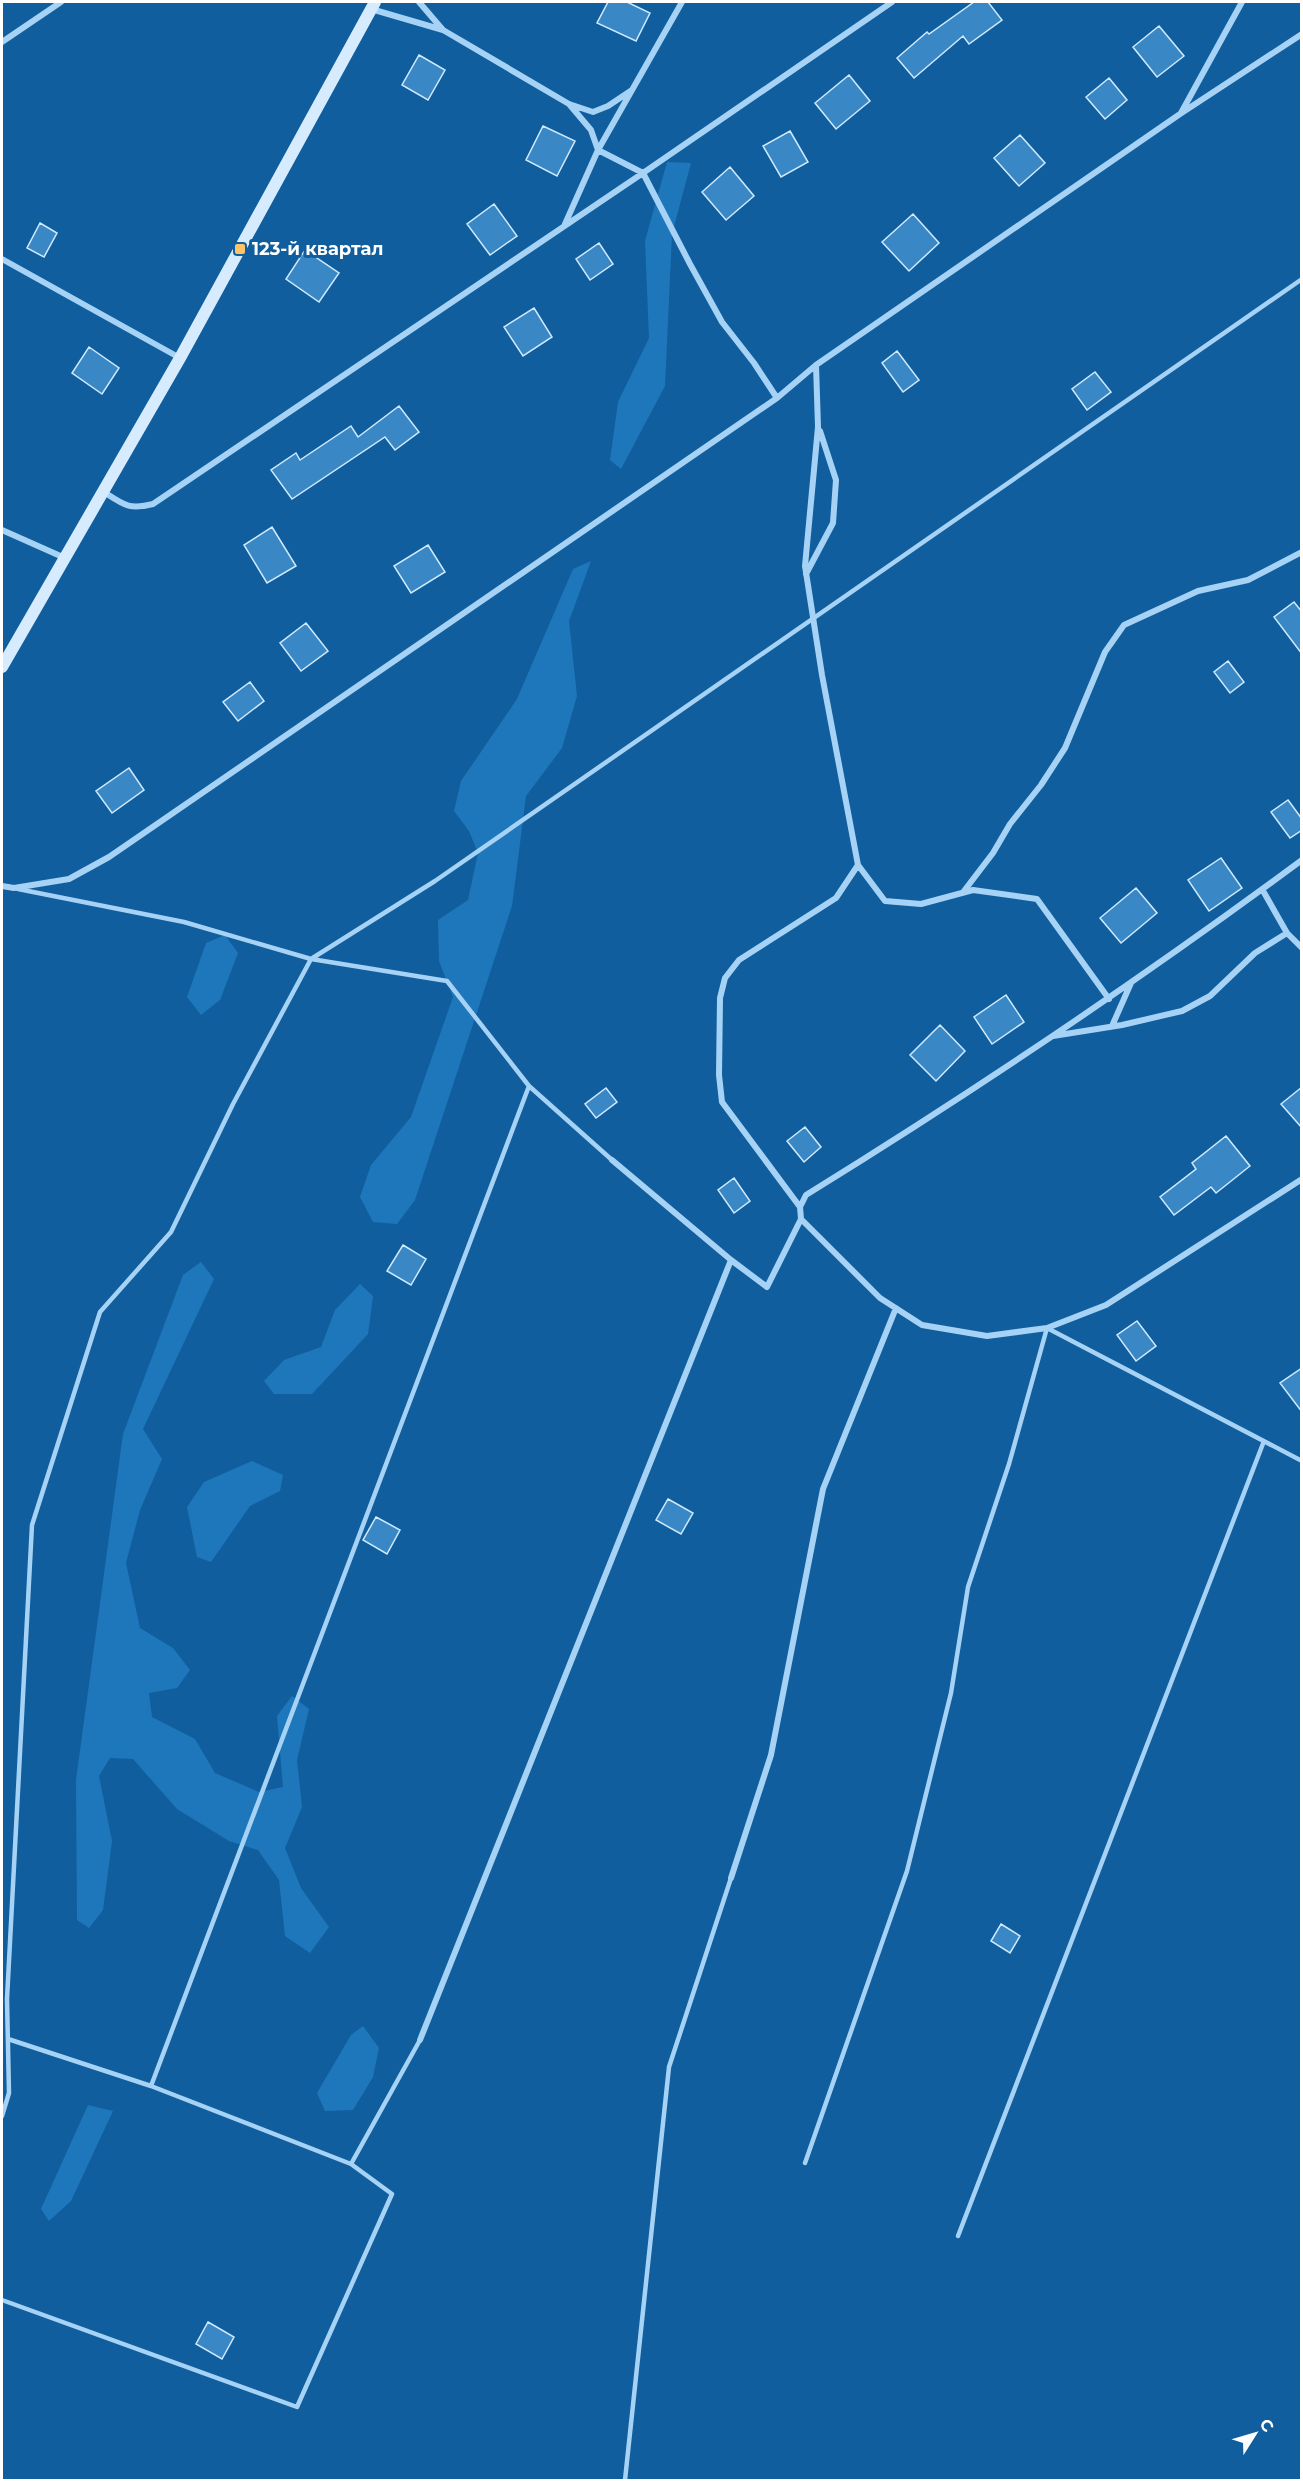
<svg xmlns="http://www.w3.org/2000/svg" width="1303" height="2482" font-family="Montserrat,sans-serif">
<rect width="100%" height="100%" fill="#105e9e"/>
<path fill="#1f77bb" d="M667,162l24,1 -19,71 -7,152 -44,83 -11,-9 8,-58 31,-64 -4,-97z
M591,561l-22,60 8,75 -15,52 -36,48 -14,110 -97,294 -18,24 -24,-2 -13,-25 11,-32 40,-48 42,-120 -14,-36 -1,-41 30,-20 10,-47 -9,-22 -15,-20 7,-30 56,-82 56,-130z
M225,935l13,18 -18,47 -19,15 -14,-18 19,-54z
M201,1262l13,17 -71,150 19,30 -22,51 -14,53 14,65 33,20 17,22 -13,18 -28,5 3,24 43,22 20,34 44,19 24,-5 -6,-71 15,-20 17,13 -12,51 5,47 -17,41 16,40 28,39 -19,26 -25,-17 -6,-56 -21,-30 -29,-9 -52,-32 -44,-50 -23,-1 -11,18 13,65 -9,69 -14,18 -12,-8 -1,-140 47,-346 60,-159z
M360,1284l13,12 -5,38 -56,60h-38l-10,-13 20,-21 37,-13 14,-37z
M252,1461l31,14 -3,16 -30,15 -39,56 -14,-5 -10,-50 17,-25z
M363,2026l16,22 -6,29 -20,33 -28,1 -8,-18 34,-58z
M88,2105l25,6 -42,90 -22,20 -8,-12z"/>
<path fill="#3987c5" stroke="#cfeafe" stroke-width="1.5" d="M608,2h19l23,11 -14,28 -39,-18z
M974,2h14l14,18 -33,24 -6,-8 -49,42 -17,-20 30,-26 2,2z
M1159,26l25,30 -27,21 -24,-30z
M419,55l26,15 -17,30 -26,-15z
M849,75l21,26 -34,28 -21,-26z
M1109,78l18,22 -22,19 -19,-22z
M543,126l32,15 -18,35 -31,-16z
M790,131l18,31 -27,15 -18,-31z
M1020,135l25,28 -26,23 -25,-28z
M730,167l24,29 -28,24 -24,-28z
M494,204l23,32 -27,19 -23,-31z
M913,214l26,29 -30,28 -27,-29z
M40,223l17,10 -13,24 -17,-9z
M599,243l14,21 -23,16 -14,-21z
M305,250l34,23 -20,29 -33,-23z
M534,308l18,29 -29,19 -19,-29z
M89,347l30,21 -17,26 -30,-21z
M897,351l22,29 -16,12 -21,-29z
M1095,372l16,20 -24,18 -15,-21z
M399,406l20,26 -24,18 -10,-13 -93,62 -21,-29 25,-17 4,7 51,-34 7,11z
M272,527l24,39 -29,17 -23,-38z
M428,545l17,27 -34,21 -17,-27z
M1294,602l8,10v42l-28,-37z
M306,623l22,28 -27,20 -21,-28z
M1228,661l16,21 -14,11 -16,-21z
M250,682l14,19 -26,20 -15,-19z
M129,768l15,22 -32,23 -16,-22z
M1288,800l14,19v11l-12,8 -19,-26z
M1221,858l21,30 -33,23 -21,-31z
M1136,888l21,25 -36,30 -21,-25z
M1006,995l18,27 -32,22 -18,-27z
M940,1025l25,26 -29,30 -26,-26z
M1302,1087v41l-21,-24z
M606,1088l11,14 -21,16 -11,-14z
M805,1127l16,20 -17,15 -17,-21z
M1226,1136l24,30 -34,27 -5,-6 -37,28 -14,-18 36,-28 -4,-6z
M734,1178l16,23 -16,12 -16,-23z
M403,1245l23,14 -15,26 -24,-14z
M1137,1321l19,25 -20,15 -19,-26z
M1302,1368v44l-22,-29z
M668,1499l25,14 -12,21 -25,-14z
M376,1517l24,13 -13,24 -24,-14z
M1001,1924l19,12 -10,17 -19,-12z
M208,2322l26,15 -12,22 -26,-15z"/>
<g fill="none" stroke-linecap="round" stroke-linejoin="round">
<path stroke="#a6d3f5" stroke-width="4.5" d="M18,889l166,33 127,37 136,22 82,105 83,74
M8,2039l143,47 200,78 69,-124
M151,2086l378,-1000
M2,2116l7,-23 -2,-94 25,-474 68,-213 71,-80 62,-128 78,-145 124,-78 867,-602
M805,2163l102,-292 44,-178 17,-106 41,-123 38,-136 255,133
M958,2236l306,-795
M2,2300l295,107 95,-213 -41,-30
M625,2480l44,-413 62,-189"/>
<path stroke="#a6d3f5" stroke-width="6" d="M419,2l24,28
M371,9l72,21 126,74 24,8 15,-6 24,-16
M2,42l59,-40
M569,104l22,26 7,20 45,23 47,91 32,58 32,41 23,35
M1181,113l61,-111
M565,224l33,-74 84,-148
M2,259l178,99
M816,365l2,62 -13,139 17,109 36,190 27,36 36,3 52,-14 64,9 72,100
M104,492c20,13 25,18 49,12l490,-331 249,-171
M2,530l63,28
M806,574l27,-51 3,-43 -16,-49
M1302,860c-161,119 -326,230 -496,335l-6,12 1,12 79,79 42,27 65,11 60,-8 59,-23 196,-126
M2,886l12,2 55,-9 40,-22 668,-459 39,-33 364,-251 122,-80
M1262,889l25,44 15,15
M964,891l29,-38 17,-29 31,-39 24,-37 40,-96 19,-27 74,-34 50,-11 54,-28
M1112,1026l19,-43
M1053,1036l69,-11 60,-14 28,-15 45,-43 32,-20
M612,1160l119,100 36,27 34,-68
M800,1207l-78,-105 -3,-27 1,-77 5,-20 14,-18 97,-62 22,-33
M731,1878l40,-123 52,-266 73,-181
M420,2040l311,-780"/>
<path stroke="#d6ecfe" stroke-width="12" d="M2,667l178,-309 195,-356"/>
</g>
<rect fill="#ffc36a" stroke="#105e9e" stroke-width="2" x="234" y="243" width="12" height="12" rx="3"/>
<g text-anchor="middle" stroke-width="6" stroke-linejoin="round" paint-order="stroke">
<g font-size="18" font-weight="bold" fill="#fff" stroke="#105e9e" text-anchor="start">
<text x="252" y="255">123-й квартал</text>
</g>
</g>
<rect width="1303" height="2482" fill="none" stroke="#ffffff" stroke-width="6"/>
<g transform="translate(1255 2434) rotate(53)" stroke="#105e9e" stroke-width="4.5" paint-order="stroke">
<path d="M0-4.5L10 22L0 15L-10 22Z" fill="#ffffff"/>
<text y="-9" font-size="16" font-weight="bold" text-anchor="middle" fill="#ffffff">С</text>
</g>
</svg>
